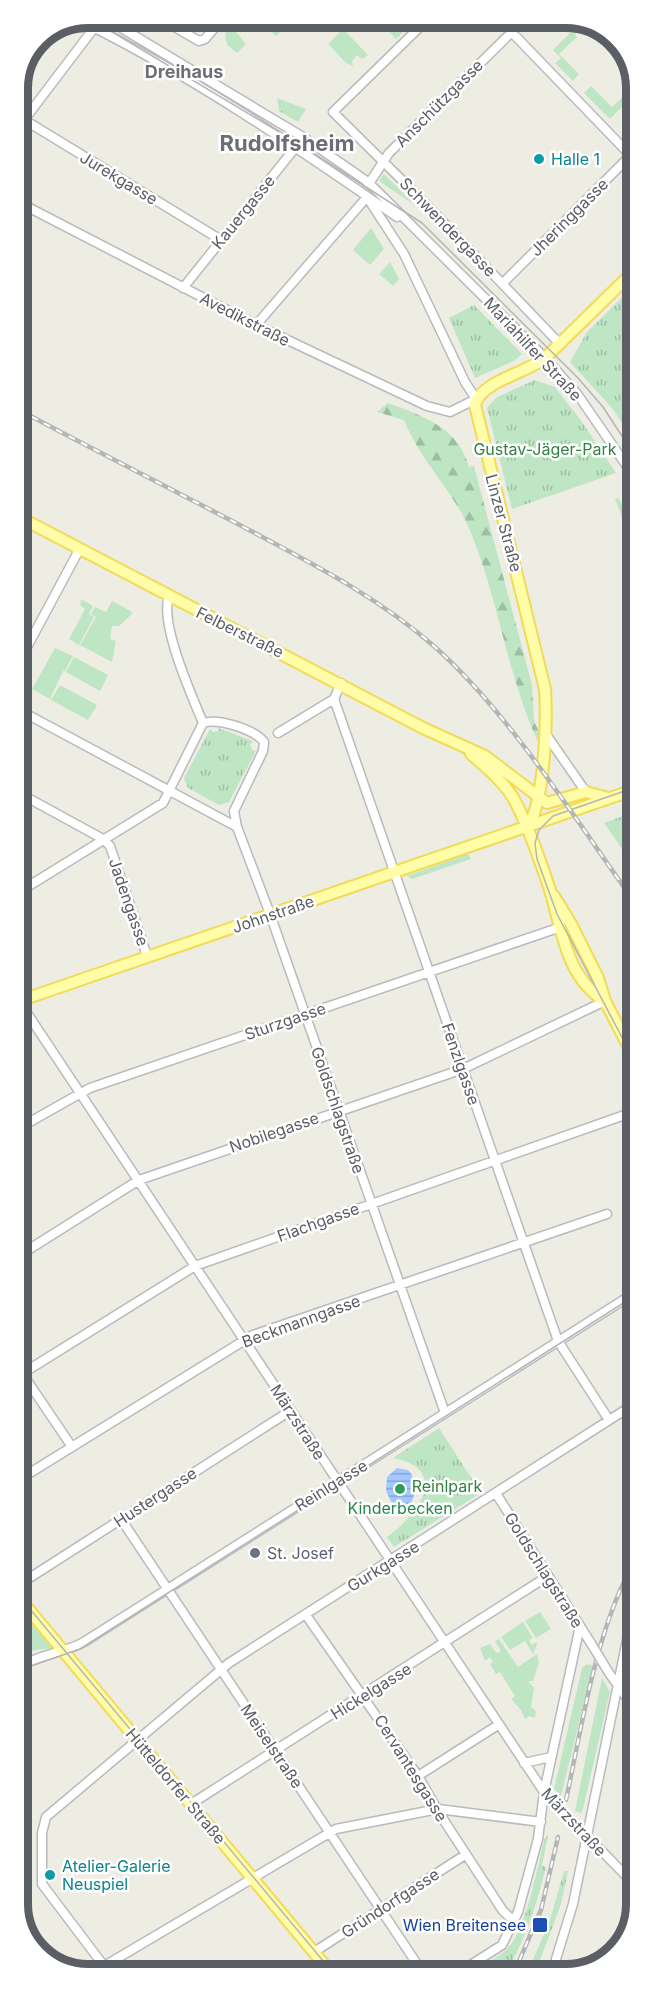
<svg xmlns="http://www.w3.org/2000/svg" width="655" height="1993" font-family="Inter,sans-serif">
<defs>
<pattern id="forest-firs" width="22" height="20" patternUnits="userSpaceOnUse" patternTransform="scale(1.5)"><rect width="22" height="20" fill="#bfe6c4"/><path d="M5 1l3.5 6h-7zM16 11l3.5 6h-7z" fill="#9ebea3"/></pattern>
<pattern id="park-tufts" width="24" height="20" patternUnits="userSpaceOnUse" patternTransform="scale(1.5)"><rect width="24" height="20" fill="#bfe6c4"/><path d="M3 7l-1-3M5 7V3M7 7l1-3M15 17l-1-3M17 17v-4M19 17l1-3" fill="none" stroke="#9ebea3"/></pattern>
<pattern id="water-rules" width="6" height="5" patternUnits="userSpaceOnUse" patternTransform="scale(1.5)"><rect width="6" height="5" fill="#a2c9ff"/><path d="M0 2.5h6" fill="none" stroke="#87a6d2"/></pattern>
</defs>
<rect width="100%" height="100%" fill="#eeede3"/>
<path fill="#bfe6c4" d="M236,18l-6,7 16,19 -9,9 -9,-7c-5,-12 -3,-21 8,-28z
M257,18h38l-19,18z
M581,22l4,2 -10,10 2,3 -18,17 20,20 -6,7 -18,-18 6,-5 -8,-8z
M343,29l25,26 -6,4 -5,-4 -5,6 1,5 -7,-3 -18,-19z
M635,85v9l-25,25 -26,-26 7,-7 21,21z
M384,173v1l32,32 -37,-25z
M371,228l13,21 -14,16 -17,-15z
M390,262l9,17 -6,7 -14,-12z
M618,498l17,25v26l-20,-50z
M81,599l12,7 -4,8 5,3 -15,28 -10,-6 16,-30 -5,-4z
M112,601l19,10 1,3 -13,12h-7l-2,13 6,2 -4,21 -32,-17 16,-28 -5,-3 4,-7 11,5z
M55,648l18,8 -8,15h-2l-13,28 -18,-10z
M74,657l34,18 -8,16 -34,-19z
M60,685l37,20 -9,15 -37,-20z
M468,854l3,5 -59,20 -5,-3z
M540,1612l11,17 -15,9 -11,-17z
M523,1622l10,16 -4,2 3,5 4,-3 1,2 -4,10 -8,-13 -15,9 -9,-13z
M499,1639l19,28 19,-13 2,8 -6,19h-5l6,7 -3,19 5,4 -1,7 -6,-2 -4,3 -4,-9 -10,-11 4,-3 -15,-24 -4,2 -6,-10 3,-2 -3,-5 -5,4 -5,-13 10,-4 6,9 5,-2 -6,-10z
M587,1664l6,2 -32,130 -7,-7 28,-121z
M602,1678l8,14 -28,121 -7,-2z"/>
<path fill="url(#forest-firs)" d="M388,403c35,13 70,24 81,64l5,-1 58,219 2,36 5,11 -1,10c-31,-68 -39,-140 -67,-209 -17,-43 -49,-68 -67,-113l-27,-8z"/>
<path fill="url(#park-tufts)" d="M377,18h31l4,5 -16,16z
M277,98l29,11 -8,13 -19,-11z
M635,285v158l-23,-35 -42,-46 17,-30z
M474,305l48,49 -8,7 -39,17 -26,-60z
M535,380l20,7 27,35 34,51 -104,36 -25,-101 10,-11z
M218,728l35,13 -3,4 2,5 4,1 -27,51 -10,3 -31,-17 -4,-10 26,-49 3,3 5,-1z
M636,811v40l-9,5 -23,-33z
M439,1428l42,65 -87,54 -7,-10c27,-19 67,-67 6,-79z
M31,1624l22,24 -25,3z
M548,1835l-6,31 4,1c-9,37 -21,73 -40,106h-36c12,-8 29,-15 39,-26 18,-22 28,-78 35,-107z
M564,1871h4l-7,33 -22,59 7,5 5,-2 7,7h-31l22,-50z"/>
<path fill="url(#water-rules)" d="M397,1468l11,2c11,11 9,33 -6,41l-8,-3 -8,-17 1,-14z"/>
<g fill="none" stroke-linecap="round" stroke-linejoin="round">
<g stroke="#b8babf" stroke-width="11">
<path id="minor" d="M105,18l198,119 65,45 177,176 33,37 57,83
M159,18l40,23 6,-2 18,-21
M429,18l-96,94 87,86 140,146
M498,18l137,142
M81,21c111,55 214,125 316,196
M18,116l203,124
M18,128l76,-100 8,-4h12
M368,185l21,-32 137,-135
M18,202l238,123 171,81 23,6 26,-13 -11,-17 -61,-128 -37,-57
M503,283l132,-132
M183,288l116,-145
M256,325l111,-128
M169,597c-10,26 23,99 34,126
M19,662l60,-112
M334,699l224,642 51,79
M19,710l218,117
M203,723c15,-5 51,6 61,19l-1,9 -29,60 3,16 33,87 175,499
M278,733l56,-34 7,-16
M545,733l41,59
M19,793l84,46 7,7 37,110
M19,892l144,-89 40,-80
M19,1001l525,791 93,95
M19,1128l71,-40 468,-160
M20,1255l119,-75 324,-111 142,-68
M20,1370l52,77
M20,1375l175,-109 441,-155
M20,1479l233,-144 354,-121
M497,1495l95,150
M121,1519l302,454
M20,1584l270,-173
M306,1615l112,161 23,40 62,95 11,10
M21,1666c19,-12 43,-13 63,-24l552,-350
M609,1673l28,39
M20,1714l1,-114
M524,1763l27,-6
M418,1776l80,-51
M191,1804l357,-228
M314,1952l151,-97
M458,1973l44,-28 16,-33 20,-73 6,-47 36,-166
M565,1973l-8,-8 -1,-6 17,-55 55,-269 9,-27
M89,1975l247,-146 102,-20 103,13
M106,1975l-2,-9 -62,-82v-51l4,-16 183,-154 407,-260"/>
</g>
<g stroke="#f1db58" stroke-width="14">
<path id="major" d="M19,517l404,211 62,28 62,47 39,-11 22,6
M471,754c17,15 36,30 46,51 13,26 23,55 32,82 13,40 16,90 56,114
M527,827c18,-23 20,-107 18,-138l-70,-284c5,-23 51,-32 70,-47l90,-88
M554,896l17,28 27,54 7,23 31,60
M19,1001l617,-212
M20,1599l312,375"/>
</g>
<use href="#minor" stroke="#fff" stroke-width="8"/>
<use href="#major" stroke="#fffda7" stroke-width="10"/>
<path stroke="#b4b5b5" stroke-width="1.5" d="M89,18l207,124 126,81 156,155 25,29 32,49
M636,787l-83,29 -14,14 -4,13 2,16 20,55 79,150
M20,1597l314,377
M20,1760l3,-77 8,-17 49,-17 556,-354"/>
<g stroke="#b4b5b5" stroke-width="4.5">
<path id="rail" d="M19,410c72,38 144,75 217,113 69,37 140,72 199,124 77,69 141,174 201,257
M566,1800c16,-74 31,-178 71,-242
M514,1973l27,-63 17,-73"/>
</g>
<use href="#rail" stroke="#fff" stroke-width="2" stroke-dasharray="7" stroke-linecap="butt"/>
<g stroke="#b8babf" stroke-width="11" stroke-linecap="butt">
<path id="minor-bridge" d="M592,1645l17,28"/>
</g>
<use href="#minor-bridge" stroke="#fff" stroke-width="8"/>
</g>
<g fill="#0f9aa8" stroke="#fff" stroke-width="2">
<circle cx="539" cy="159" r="6"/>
<circle cx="50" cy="1875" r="6"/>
</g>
<circle fill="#2e9e5b" stroke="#fff" stroke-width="2" cx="400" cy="1489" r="6"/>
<circle fill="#6b7280" stroke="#fff" stroke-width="2" cx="255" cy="1553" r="6"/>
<rect fill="#1a4fb4" stroke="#fff" stroke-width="2" x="532" y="1917" width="16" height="16" rx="3"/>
<g text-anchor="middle" stroke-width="5" stroke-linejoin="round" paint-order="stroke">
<g font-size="16" fill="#5b5e64" stroke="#fff">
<text transform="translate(439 103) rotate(-45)" y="6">Anschützgasse</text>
<text transform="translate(119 178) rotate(31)" y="6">Jurekgasse</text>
<text transform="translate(243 212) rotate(-51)" y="6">Kauergasse</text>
<text transform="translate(569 217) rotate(-45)" y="6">Jheringgasse</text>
<text transform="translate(448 227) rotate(46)" y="6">Schwendergasse</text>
<text transform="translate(245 319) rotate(27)" y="6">Avedikstraße</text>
<text transform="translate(533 349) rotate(47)" y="6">Mariahilfer Straße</text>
<text transform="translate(504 523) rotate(75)" y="6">Linzer Straße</text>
<text transform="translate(240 632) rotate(26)" y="6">Felberstraße</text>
<text transform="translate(129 902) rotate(71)" y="6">Jadengasse</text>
<text transform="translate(273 914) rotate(-19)" y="6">Johnstraße</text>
<text transform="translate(285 1021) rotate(-19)" y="6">Sturzgasse</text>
<text transform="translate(461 1064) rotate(71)" y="6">Fenzlgasse</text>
<text transform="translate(338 1110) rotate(71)" y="6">Goldschlagstraße</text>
<text transform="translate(274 1132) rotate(-19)" y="6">Nobilegasse</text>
<text transform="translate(318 1222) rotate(-20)" y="6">Flachgasse</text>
<text transform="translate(301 1321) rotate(-20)" y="6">Beckmanngasse</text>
<text transform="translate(298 1422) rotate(57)" y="6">Märzstraße</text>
<text transform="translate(331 1485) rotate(-32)" y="6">Reinlgasse</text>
<text transform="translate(155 1497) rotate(-33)" y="6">Hustergasse</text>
<text transform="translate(383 1566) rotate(-32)" y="6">Gurkgasse</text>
<text transform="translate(544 1570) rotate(58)" y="6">Goldschlagstraße</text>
<text transform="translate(371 1691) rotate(-32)" y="6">Hickelgasse</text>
<text transform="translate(272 1746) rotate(56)" y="6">Meiselstraße</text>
<text transform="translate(411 1768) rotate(58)" y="6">Cervantesgasse</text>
<text transform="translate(176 1786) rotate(50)" y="6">Hütteldorfer Straße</text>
<text transform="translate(574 1822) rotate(47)" y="6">Märzstraße</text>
<text transform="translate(390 1903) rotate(-33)" y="6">Gründorfgasse</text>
</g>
<g font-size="16" fill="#0d838f" stroke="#fff" text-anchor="start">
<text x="551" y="165">Halle 1</text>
<text x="62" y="1872">Atelier-Galerie<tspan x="62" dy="18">Neuspiel</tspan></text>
</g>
<g font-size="16" fill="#348242" stroke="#fff">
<text x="545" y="455">Gustav-Jäger-Park</text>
<text x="447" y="1492">Reinlpark</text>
</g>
<g font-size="16" fill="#27864d" stroke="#fff">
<text x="400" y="1514">Kinderbecken</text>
</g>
<g font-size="16" fill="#5b616d" stroke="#fff" text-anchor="start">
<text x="267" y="1559">St. Josef</text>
</g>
<g font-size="16" fill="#164399" stroke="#fff" text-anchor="end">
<text x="526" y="1931">Wien Breitensee</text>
</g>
<g font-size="18" font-weight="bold" fill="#6c6f76" stroke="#fff">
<text x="184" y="78">Dreihaus</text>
</g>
<g font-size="22" font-weight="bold" fill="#6c6f76" stroke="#fff">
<text x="287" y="151">Rudolfsheim</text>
</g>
</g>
<path d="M0 0H655V1993H0ZM88 28H566A60 60 0 0 1 626 88V1904A60 60 0 0 1 566 1964H88A60 60 0 0 1 28 1904V88A60 60 0 0 1 88 28Z" fill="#fff" fill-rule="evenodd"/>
<path fill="none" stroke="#5b5e64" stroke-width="8" d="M88 28H566A60 60 0 0 1 626 88V1904A60 60 0 0 1 566 1964H88A60 60 0 0 1 28 1904V88A60 60 0 0 1 88 28Z"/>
</svg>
